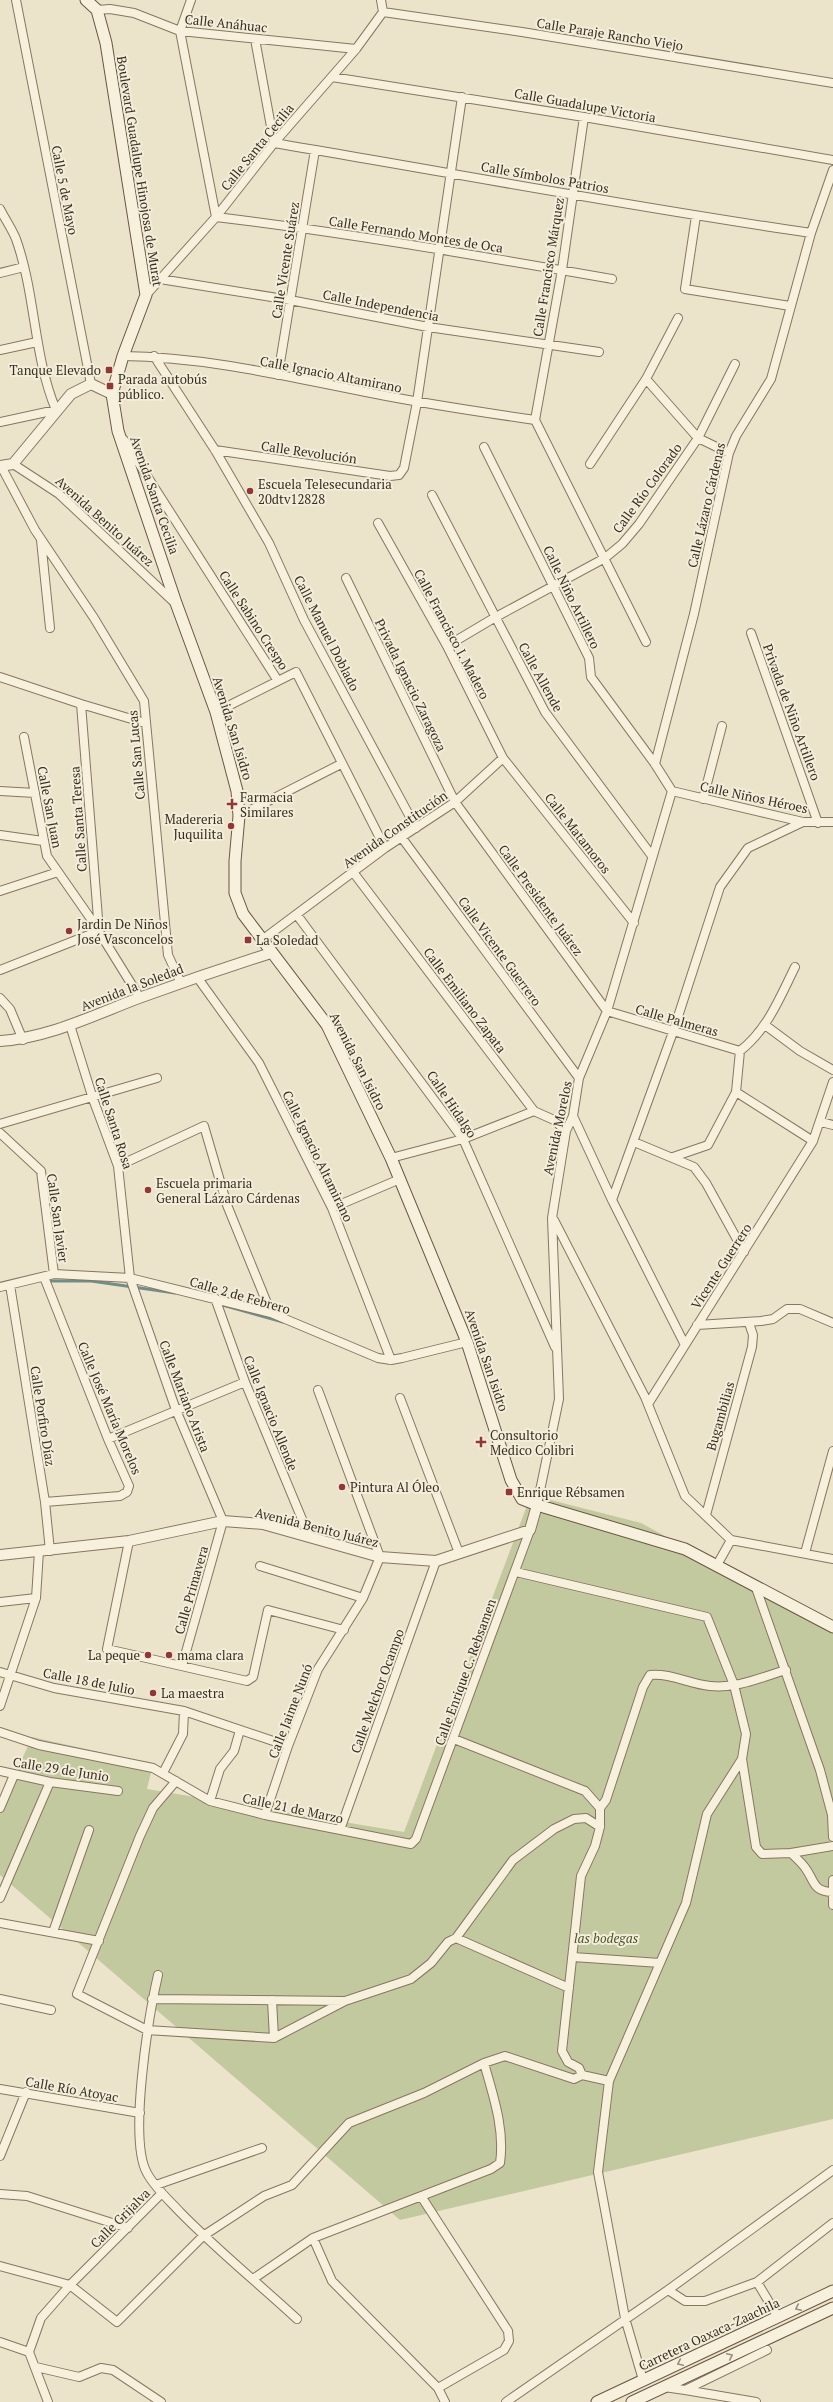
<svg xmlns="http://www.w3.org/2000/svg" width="833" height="2402" font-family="'PT Serif',serif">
<rect width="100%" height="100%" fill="#ebe3ca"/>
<path fill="#c3c99f" d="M531,1495l110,28 192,104v492l-433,101 -400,-345v-67l32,-71 121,27 -6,25 257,43z"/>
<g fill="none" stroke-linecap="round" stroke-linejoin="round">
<path stroke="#718f88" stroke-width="3" d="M47,1281h44l84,12
M219,1304l64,18"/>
<g stroke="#877660" stroke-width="10">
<path id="minor" d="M16,0l75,384
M191,0l-11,31 36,186c133,16 264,39 396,62
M381,0l2,12
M97,10l13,-1 24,4 46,18 176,18
M383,12l139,20 311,51
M255,39l19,104c179,30 358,64 537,90
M332,77l252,40 249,43
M0,209c5,10 12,20 16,30 20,56 17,116 40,171l-56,12
M696,216l-11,73 105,17
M0,273l24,-6
M160,279l130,21 138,27 171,25
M146,295l70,-78 58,-74 82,-94 27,-37
M0,350l37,-8
M123,356c83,1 166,21 248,37 54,11 109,19 164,27
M154,356l61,94 54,93 35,77 112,208
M278,375l37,-225
M646,379l52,59 31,15
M535,420l27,-150 22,-153
M535,420l111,222
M124,440l154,241
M484,447l105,211 2,19 64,87 17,27
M215,450l175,26 9,-1 5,-7 13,-66 45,-305
M13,464l46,30 116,109
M590,464l56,-85 32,-61
M1,466l34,64 59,88 50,83 24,254 13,28
M432,495l113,217 107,144
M378,523l69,123 56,112 131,165
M41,540l9,88
M346,578l109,224 152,209 133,40
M751,633l67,190
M447,646l47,-28 111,-60 17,-14 17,-20 59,-86 37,-74
M0,677l81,27 64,19
M216,712l80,-40 89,176
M24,737l23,119 46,66 47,76
M655,764l39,-150 35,-161 7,-17 35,-57 40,-146 22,-63
M0,791l35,2
M672,791l131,31h30
M703,799l19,-73
M239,816l102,-52
M0,835l43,6
M402,838l177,240
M353,872l181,239 20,9 12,11
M0,891l58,-19
M297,915l166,224 92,208
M262,940l123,-92 70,-46 48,-44
M0,970l99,-39 -18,-227
M197,977l62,86 73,145 59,152
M0,998l10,11 13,31
M70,1025l23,74 25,67 12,112 46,132 47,111 -41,145
M765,1025l35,26 33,19
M736,1092l77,49
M573,1116l39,84 73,145
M821,1122l12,3
M0,1124l157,-46
M0,1133l41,38 13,103
M634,1142l60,25 12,16 38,69
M673,1157l35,-12 28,-53 4,-41c28,-22 40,-54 55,-84
M391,1158l72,-19 71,-28
M118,1166l86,-40 23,79 44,108
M612,1200l61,-168 47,-145 28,-39 55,-26
M332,1208l68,-29
M554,1220l91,177 40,99 46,44
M44,1277l64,162 21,47 -2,6 -7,4 -75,6
M10,1285l35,217 5,49
M0,1287l54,-13 76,4 141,35 107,45 13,2 11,-2 65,-16
M215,1298l30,84 64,154
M697,1325l64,-4 12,-2 14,-10h13l33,14
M400,1398l59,155
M648,1404l165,-263 20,-59
M108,1439l137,-57
M537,1505l22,-106 -7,-181 14,-87 7,-15 6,-38 28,-67 65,-220
M706,1515l46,-168 1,-12 -4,-12
M129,1541l-22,108 140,32 6,-4 15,-67 76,20
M805,1553l28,-102
M717,1565l14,-25 102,19
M260,1566l103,32
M516,1572l191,45 27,68 12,49 -4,25 -35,55 -21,89 -77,178 -11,91 27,146 18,62
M755,1585l65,185 12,45 1,22
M0,1602l36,-4
M0,1672l54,16 130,23 104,35
M0,1706l36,-108 3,-47
M0,1732l39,13 114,23 57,33 55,14 146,29 5,-5 114,-309
M454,1739l131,52 15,17v19l-5,19 -14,30 -19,175 6,11 11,6 3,7
M742,1759l14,88 6,7 29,-1c5,5 11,10 15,16 9,13 7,22 26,23
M0,1771l50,11 68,9
M163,1773l20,-39 1,-23
M176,1781l-23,27 -13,28 -63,158 70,36 127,8 71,-37 66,-22 20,-16 17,-21 8,-4 113,50
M210,1801l10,-32 14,-18 6,-21
M0,1808l14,-33
M600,1808l6,-8 37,-113 7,-12c21,-2 39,9 60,11 26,3 52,-9 76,-16
M265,1815l23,-69 30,-77 45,-71 17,-41 -62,-167
M340,1830l96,-269
M791,1853l42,-7
M833,1880v25
M0,1898l50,-116
M0,1923l99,18
M53,1932l36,-102
M456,1938l57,-78 41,-31 20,-10 12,-1 14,9
M573,1957l87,6
M158,1975c-9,39 -30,165 -11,198 8,15 22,27 33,39 37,38 78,71 117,107
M0,1999l51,11
M152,1999l192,2
M272,2000l2,38
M0,2089l140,24
M0,2156l26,-64
M156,2185l106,-37
M0,2194l27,2 101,32
M421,2196l87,135 1,10 -5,9 -66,38
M313,2238l19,43 106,107 7,14
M0,2266l70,19 47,37 86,-86 61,-40 28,-11 57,-62 75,-30 60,-30 21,-7 69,23 8,-4 27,6
M253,2279l60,-41 178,-69 9,-6c5,-34 -7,-68 -16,-100
M757,2282l21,35
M668,2290l17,11h20l52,-19 76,-59
M0,2342l29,10
M36,2367l43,10 22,-9 12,2 48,32
M664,2387l21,3
M48,2402l-19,-50 12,-34 29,-33 92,-92
M506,2402l162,-112 165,-120
M756,2402l-71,-12 82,-40"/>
</g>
<g stroke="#877660" stroke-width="12">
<path id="tertiary" d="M0,466l13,-2 58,-70 20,-10 21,10
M0,1041c48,-3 94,-26 139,-43 44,-16 88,-31 132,-45
M0,1555l129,-14 94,-20 40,3 117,33 56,4 94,-31 7,-25"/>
</g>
<g stroke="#695743" stroke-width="13">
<path id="secondary" d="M86,0l11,10 9,33 40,252 -23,61 -11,38 6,37 58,172 40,109 21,79 2,25 -4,45v32l8,21 84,111 64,133 76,184 44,138 11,19 15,6 148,44 148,78
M597,2402l236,-111
M632,2402l201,-94"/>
</g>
<use href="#minor" stroke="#f7f0dd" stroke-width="8"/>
<use href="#tertiary" stroke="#f7f0dd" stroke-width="10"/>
<use href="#secondary" stroke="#f7f0dd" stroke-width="11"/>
</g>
<defs><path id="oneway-chevron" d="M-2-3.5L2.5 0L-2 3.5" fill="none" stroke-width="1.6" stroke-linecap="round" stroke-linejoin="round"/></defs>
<g stroke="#988f80">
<use href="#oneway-chevron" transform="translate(798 2308) rotate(155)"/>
<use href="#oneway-chevron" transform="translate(730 2356) rotate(-25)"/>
<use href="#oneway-chevron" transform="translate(680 2363) rotate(155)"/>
</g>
<g fill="#913735" stroke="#f3edda" stroke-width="1.5">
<rect x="105" y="366" width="8" height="8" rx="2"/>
<rect x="106" y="382" width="8" height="8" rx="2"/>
<circle cx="250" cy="491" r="4"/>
<path d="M230 798h4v4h4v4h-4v4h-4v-4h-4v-4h4z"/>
<circle cx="231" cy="826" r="4"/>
<circle cx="69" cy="931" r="4"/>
<rect x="244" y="936" width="8" height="8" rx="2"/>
<circle cx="148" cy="1190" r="4"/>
<path d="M479 1436h4v4h4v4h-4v4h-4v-4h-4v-4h4z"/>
<circle cx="342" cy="1487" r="4"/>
<rect x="505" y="1488" width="8" height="8" rx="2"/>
<circle cx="148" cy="1655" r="4"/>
<circle cx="169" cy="1655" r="4"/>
<circle cx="153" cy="1693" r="4"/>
</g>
<g text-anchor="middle" stroke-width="4" stroke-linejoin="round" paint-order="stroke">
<g font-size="13" fill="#392e22" stroke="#f3edda">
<text transform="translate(226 23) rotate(6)" y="5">Calle Anáhuac</text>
<text transform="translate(610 34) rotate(9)" y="5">Calle Paraje Rancho Viejo</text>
<text transform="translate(585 105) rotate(10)" y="5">Calle Guadalupe Victoria</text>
<text transform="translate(257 147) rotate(-51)" y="5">Calle Santa Cecilia</text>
<text transform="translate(140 171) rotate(81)" y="5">Boulevard Guadalupe Hinojosa de Murat</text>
<text transform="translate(545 177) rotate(10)" y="5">Calle Símbolos Patrios</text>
<text transform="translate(65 190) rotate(79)" y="5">Calle 5 de Mayo</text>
<text transform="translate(416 234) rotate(9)" y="5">Calle Fernando Montes de Oca</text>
<text transform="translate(285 260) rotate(-81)" y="5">Calle Vicente Suárez</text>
<text transform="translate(548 267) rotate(-81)" y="5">Calle Francisco Márquez</text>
<text transform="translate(381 305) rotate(11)" y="5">Calle Independencia</text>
<text transform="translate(331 374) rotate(11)" y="5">Calle Ignacio Altamirano</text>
<text transform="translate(309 452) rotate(8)" y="5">Calle Revolución</text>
<text transform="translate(647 488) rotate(-54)" y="5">Calle Río Colorado</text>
<text transform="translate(155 495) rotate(71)" y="5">Avenida Santa Cecilia</text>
<text transform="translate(706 505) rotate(-77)" y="5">Calle Lázaro Cárdenas</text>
<text transform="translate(105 521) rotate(42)" y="5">Avenida Benito Juárez</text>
<text transform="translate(572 597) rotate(64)" y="5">Calle Niño Artillero</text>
<text transform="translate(254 620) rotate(57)" y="5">Calle Sabino Crespo</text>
<text transform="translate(327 633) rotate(63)" y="5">Calle Manuel Doblado</text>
<text transform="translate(452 634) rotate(62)" y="5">Calle Francisco I. Madero</text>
<text transform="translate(541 677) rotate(61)" y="5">Calle Allende</text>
<text transform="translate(411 685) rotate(64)" y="5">Privada Ignacio Zaragoza</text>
<text transform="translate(792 712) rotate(70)" y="5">Privada de Niño Artillero</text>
<text transform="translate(233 728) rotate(73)" y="5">Avenida San Isidro</text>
<text transform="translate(136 755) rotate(-95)" y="5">Calle San Lucas</text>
<text transform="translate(754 797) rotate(12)" y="5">Calle Niños Héroes</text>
<text transform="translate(50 807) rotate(79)" y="5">Calle San Juan</text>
<text transform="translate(78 819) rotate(-94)" y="5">Calle Santa Teresa</text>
<text transform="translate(395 829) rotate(-35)" y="5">Avenida Constitución</text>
<text transform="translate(578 833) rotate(52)" y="5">Calle Matamoros</text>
<text transform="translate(541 900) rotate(54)" y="5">Calle Presidente Juárez</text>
<text transform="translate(500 951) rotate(54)" y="5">Calle Vicente Guerrero</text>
<text transform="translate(132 987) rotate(-21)" y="5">Avenida la Soledad</text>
<text transform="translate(465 1000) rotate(53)" y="5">Calle Emiliano Zapata</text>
<text transform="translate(677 1020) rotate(16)" y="5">Calle Palmeras</text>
<text transform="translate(358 1061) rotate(63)" y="5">Avenida San Isidro</text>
<text transform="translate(452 1104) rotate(56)" y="5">Calle Hidalgo</text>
<text transform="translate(114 1123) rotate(72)" y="5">Calle Santa Rosa</text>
<text transform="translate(557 1128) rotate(-78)" y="5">Avenida Morelos</text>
<text transform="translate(318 1156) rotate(64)" y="5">Calle Ignacio Altamirano</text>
<text transform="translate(58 1218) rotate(82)" y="5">Calle San Javier</text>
<text transform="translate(721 1266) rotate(-57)" y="5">Vicente Guerrero</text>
<text transform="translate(240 1295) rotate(16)" y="5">Calle 2 de Febrero</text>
<text transform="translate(487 1360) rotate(71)" y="5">Avenida San Isidro</text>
<text transform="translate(185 1396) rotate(69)" y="5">Calle Mariano Arista</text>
<text transform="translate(110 1408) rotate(67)" y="5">Calle José María Morelos</text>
<text transform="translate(271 1413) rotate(68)" y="5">Calle Ignacio Allende</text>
<text transform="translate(43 1416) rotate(81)" y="5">Calle Porfiro Díaz</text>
<text transform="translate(720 1416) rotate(-74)" y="5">Bugambilias</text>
<text transform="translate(317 1527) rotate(14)" y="5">Avenida Benito Juárez</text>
<text transform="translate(191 1590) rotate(-74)" y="5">Calle Primavera</text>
<text transform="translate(465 1672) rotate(-70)" y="5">Calle Enrique C. Rebsamen</text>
<text transform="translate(89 1681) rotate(11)" y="5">Calle 18 de Julio</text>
<text transform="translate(377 1691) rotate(-70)" y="5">Calle Melchor Ocampo</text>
<text transform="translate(290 1711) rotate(-69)" y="5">Calle Jaime Nunó</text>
<text transform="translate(61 1769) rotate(9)" y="5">Calle 29 de Junio</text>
<text transform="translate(293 1808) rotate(12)" y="5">Calle 21 de Marzo</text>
<text transform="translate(72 2089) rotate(10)" y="5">Calle Río Atoyac</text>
<text transform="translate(120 2218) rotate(-45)" y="5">Calle Grijalva</text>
<text transform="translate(709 2334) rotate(-25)" y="5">Carretera Oaxaca-Zaachila</text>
</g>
<g font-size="13" fill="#392e22" stroke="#f3edda" text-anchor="start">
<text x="101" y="375" text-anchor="end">Tanque Elevado</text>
<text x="118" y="384">Parada autobús<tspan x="118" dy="15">público.</tspan></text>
<text x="258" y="489">Escuela Telesecundaria<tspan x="258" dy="15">20dtv12828</tspan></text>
<text x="240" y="802">Farmacia<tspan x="240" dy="15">Similares</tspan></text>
<text x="223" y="824" text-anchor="end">Madereria<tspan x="223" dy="15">Juquilita</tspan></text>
<text x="77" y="929">Jardin De Niños<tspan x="77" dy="15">José Vasconcelos</tspan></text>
<text x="256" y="945">La Soledad</text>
<text x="156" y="1188">Escuela primaria<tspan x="156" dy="15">General Lázaro Cárdenas</tspan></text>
<text x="490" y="1440">Consultorio<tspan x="490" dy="15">Medico Colibri</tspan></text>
<text x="350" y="1492">Pintura Al Óleo</text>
<text x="517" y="1497">Enrique Rébsamen</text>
<text x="140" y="1660" text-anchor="end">La peque</text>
<text x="177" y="1660">mama clara</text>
<text x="161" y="1698">La maestra</text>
</g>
<g font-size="13" font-style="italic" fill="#48542a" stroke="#f3edda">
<text x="606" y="1943">las bodegas</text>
</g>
</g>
</svg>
